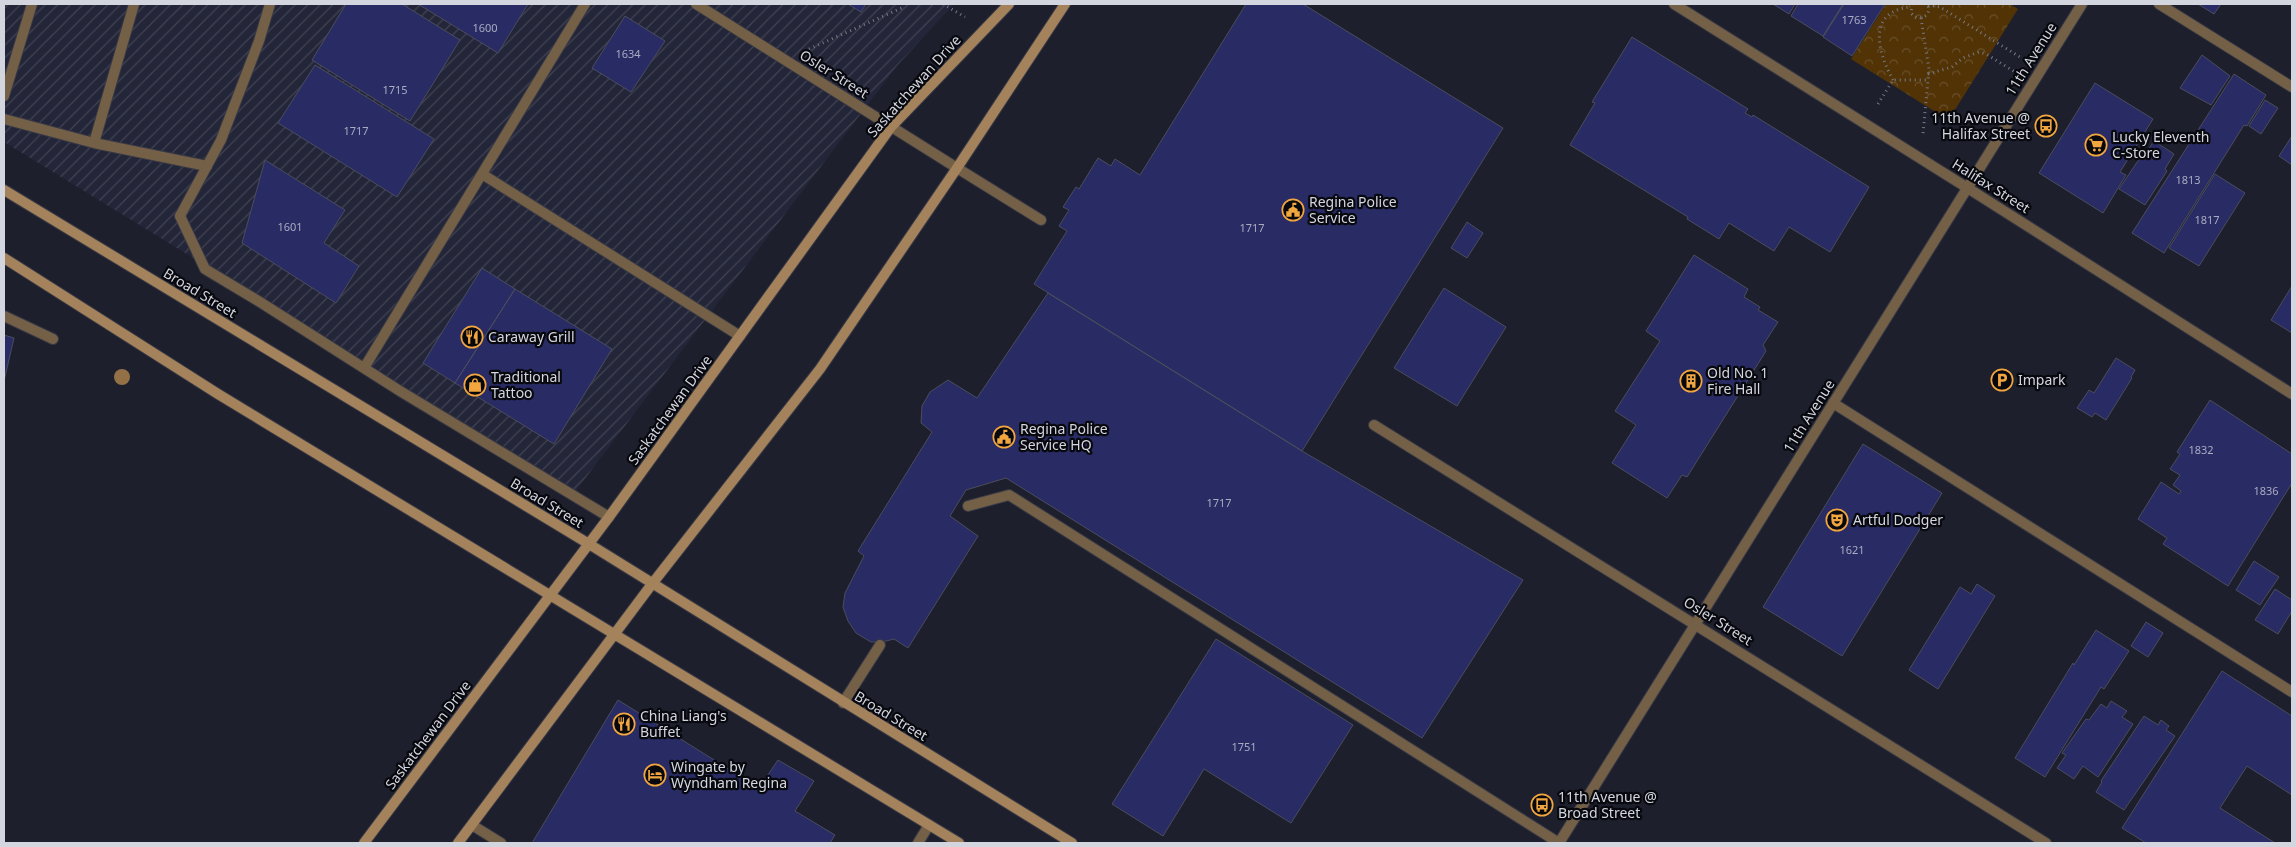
<svg xmlns="http://www.w3.org/2000/svg" width="2296" height="847" font-family="'Noto Sans',sans-serif">
<defs>
<pattern id="industrial-furrows" width="10" height="10" patternUnits="userSpaceOnUse" patternTransform="scale(1.25)"><rect width="10" height="10" fill="#232538"/><path d="M-1 1l2-2M0 10L10 0M9 11l2-2" fill="none" stroke="#424454"/></pattern>
<pattern id="park-crowns" width="20" height="18" patternUnits="userSpaceOnUse" patternTransform="scale(1.25)"><rect width="20" height="18" fill="#513306"/><path d="M2 6a3 3 0 1 1 6 0M12 15a3 3 0 1 1 6 0" fill="none" stroke="#69502a"/></pattern>
</defs>
<rect width="100%" height="100%" fill="#1d1f2c"/>
<path fill="url(#industrial-furrows)" d="M4,4h950l-57,62 -322,426 -571,-350z"/>
<path fill="url(#park-crowns)" d="M1886,4h124l8,5 -65,104 -6,4 -5,-1 -91,-57z"/>
<path fill="#292b65" stroke="#4b4d5d" d="M346,4h56l58,36 -50,81 -98,-61z
M418,4h110l-30,49z
M848,4h18l-5,8z
M1246,4h57l200,124 -201,323 -268,-167 33,-53 -8,-5 10,-16 -6,-3 13,-20 3,2 19,-31 13,8 4,-7 25,16z
M1773,4h22l-6,10z
M1798,4h45l-20,32 -32,-20z
M1844,4h41l-33,52 -29,-19z
M2198,4h23l-7,10z
M625,16l40,25 -34,51 -39,-24z
M1632,37l116,72 -3,4 7,4 1,-2 116,72 -39,65 -41,-25 -15,24 -45,-28 -10,16 -32,-20 1,-2 -118,-72 25,-42 -3,-1z
M2202,55l28,21 -19,29 -31,-17z
M315,65l119,74 -37,58 -119,-74z
M2234,74l32,21 -19,31 -3,-1 -80,128 -32,-20z
M2095,83l58,36 -33,53 6,3 -23,38 -64,-40z
M2265,100l13,8 -17,26 -12,-8z
M2292,136v29l-13,-9z
M2154,141l20,13 -9,15 2,2 -22,34 -26,-16 23,-34 2,1z
M265,160l80,50 -21,33 35,23 -23,37 -94,-60z
M2215,174l30,19 -46,73 -30,-18z
M1467,222l16,11 -16,25 -16,-10z
M1694,255l54,34 -4,8 16,10 -2,3 20,12 -15,23 3,6 -79,126 -5,-2 -15,23 -55,-35 24,-38 -21,-14 45,-70 -14,-10z
M482,268l33,21 -60,94 -32,-20z
M2292,286v47l-21,-13z
M1444,288l62,39 -49,79 -63,-38z
M515,289l97,60 -58,95 -99,-61z
M1048,293l254,158 221,129 -101,158 -416,-260 -40,12 -16,26 28,20 -70,112 -14,-9 -12,3h-11l-15,-9 -8,-12 -5,-14 2,-14 19,-37 -6,-5 74,-119 -11,-9 1,-17 8,-14 18,-12 29,18z
M4,335l10,3 -10,43z
M2116,358l19,12 -4,7 1,1 -26,42 -11,-7 -3,4 -15,-9 12,-18 5,3z
M2210,400l82,54v29l-64,103 -65,-42 4,-6 -29,-19 23,-37 18,12 2,-3 -8,-6 7,-10 -10,-6 10,-15 -3,-2z
M1863,444l79,49 -100,163 -79,-49z
M2254,561l25,16 -19,28 -24,-15z
M1977,584l18,12 -57,93 -29,-19 51,-83 11,7z
M2275,589l17,11v11l-14,23 -23,-14z
M2146,622l17,11 -15,24 -17,-11z
M2096,630l33,21 -25,38 -3,-2 -56,90 -30,-19 58,-95 1,2z
M1216,639l137,86 -62,98 -87,-54 -41,67 -51,-32z
M2222,671l70,45v79l-45,-29 -27,42 55,35h-129l-24,-15z
M618,700l141,88 19,-28 36,21 -19,30 40,24 -5,8h-298z
M2111,701l16,10 -5,6 11,7 -35,53 -15,-11 -9,13 -17,-11 9,-13 -4,-2 24,-34 3,1 12,-16 6,4z
M2144,716l14,9 3,-5 8,6 -3,4 9,6 -51,74 -28,-18 6,-10 -1,-1z"/>
<g fill="none" stroke-linecap="round" stroke-linejoin="round">
<g stroke="#373945" stroke-width="12">
<path id="service" d="M2159,4l133,83
M4,96l28,-92
M4,119l90,24 113,23
M94,143l40,-139
M957,168l84,52
M482,174l258,162
M180,216l25,53 55,33 140,89 209,126
M4,316l49,23
M364,368l221,-364
M1833,403l459,289
M968,506l41,-11 550,348
M843,703l37,-58
M472,825l29,18
M918,843l11,-18"/>
</g>
<g stroke="#373945" stroke-width="12">
<path id="minor" d="M696,4l261,164
M1674,4l292,183 326,207
M180,216l41,-76 38,-99 11,-37
M1374,425l672,418"/>
</g>
<g stroke="#373945" stroke-width="12">
<path id="tertiary" d="M1559,843l523,-839"/>
</g>
<g stroke="#373945" stroke-width="12">
<path id="secondary" d="M4,190l585,354 483,299
M4,258l214,136 741,449
M364,843l245,-326 282,-390 118,-123
M458,843l194,-259 168,-215 137,-201 108,-164"/>
</g>
<path stroke="#787a85" stroke-width="3" stroke-dasharray="1 4" stroke-linecap="butt" d="M943,4l22,13
M1912,4l-1,9c5,6 9,6 16,2l2,-5 -1,-6
M1928,5l12,2 83,52
M1921,18l8,51 -6,65
M809,49l95,-42
M1928,74l24,-7 11,-9 16,-6 7,2 29,18
M1893,80c-15,-27 -27,-68 17,-73
M1878,104l15,-24h35"/>
<use href="#service" stroke="#745f47" stroke-width="10"/>
<use href="#minor" stroke="#745f47" stroke-width="10"/>
<use href="#tertiary" stroke="#745f47" stroke-width="10"/>
<use href="#secondary" stroke="#a4825b" stroke-width="10"/>
</g>
<circle fill="#947046" cx="122" cy="377" r="8"/>
<defs>
<g id="bus-ring" transform="scale(1.125)"><circle r="9.5" fill="#08090f" stroke="#f1a63f" stroke-width="1.5"/><path d="M-5-6H5V4H4V6H2V4H-2V6H-4V4H-5ZM-3.5-4V0h7V-4ZM-3.5 1.2v1.5H-2V1.2ZM2 1.2v1.5H3.5V1.2Z" fill="#f1a63f"/></g>
<g id="supermarket-ring" transform="scale(1.125)"><circle r="9.5" fill="#08090f" stroke="#f1a63f" stroke-width="1.5"/><path d="M-6-5.5h2.5l.6 2H6L4.5 2H-2.5L-4.4-4H-6ZM-1.5 3.2a1.3 1.3 0 1 0 .1 0ZM3 3.2a1.3 1.3 0 1 0 .1 0Z" fill="#f1a63f"/></g>
<g id="civic-ring" transform="scale(1.125)"><circle r="9.5" fill="#08090f" stroke="#f1a63f" stroke-width="1.5"/><path d="M-.6-6.5H3V-4.5H.6V-3L4-1V1h2V6H-6V1h2V-1L-.6-3ZM-1.2 2.5V6h2.4V2.5Z" fill="#f1a63f"/></g>
<g id="restaurant-ring" transform="scale(1.125)"><circle r="9.5" fill="#08090f" stroke="#f1a63f" stroke-width="1.5"/><path d="M-5-6h1v4h1v-4h1v4h1v-4h1v5L-1.5 .5V6h-2V.5L-5-1ZM5-6V6H3V1.5H1.5Q1.5-4 5-6Z" fill="#f1a63f"/></g>
<g id="parking-ring" transform="scale(1.125)"><circle r="9.5" fill="#08090f" stroke="#f1a63f" stroke-width="1.5"/><path d="M-3.5-5.5H1a3.5 3.5 0 0 1 0 7H-1V5.5H-3.5ZM-1-3.4V-.6H.8a1.4 1.4 0 0 0 0-2.8Z" fill="#f1a63f"/></g>
<g id="building-ring" transform="scale(1.125)"><circle r="9.5" fill="#08090f" stroke="#f1a63f" stroke-width="1.5"/><path d="M-4-6H4V6H1V3H-1V6H-4ZM-2.5-4.3h1.7v1.8h-1.7ZM.8-4.3h1.7v1.8H.8ZM-2.5-1h1.7V.8h-1.7ZM.8-1h1.7V.8H.8Z" fill="#f1a63f"/></g>
<g id="shop-ring" transform="scale(1.125)"><circle r="9.5" fill="#08090f" stroke="#f1a63f" stroke-width="1.5"/><path d="M-5-2.5h2.3a2.7 3.5 0 0 1 5.4 0H5L5.5 6h-11ZM-1.5-2.5h3a1.5 2.3 0 0 0-3 0Z" fill="#f1a63f"/></g>
<g id="theatre-ring" transform="scale(1.125)"><circle r="9.5" fill="#08090f" stroke="#f1a63f" stroke-width="1.5"/><path d="M-5-5.5Q0-4 5-5.5V0Q5 5 0 6Q-5 5-5 0ZM-3.3-2.5H-1v1.5H-3.3ZM1-2.5H3.3v1.5H1ZM-2.8 1Q0 5.5 2.8 1Z" fill="#f1a63f"/></g>
<g id="hotel-ring" transform="scale(1.125)"><circle r="9.5" fill="#08090f" stroke="#f1a63f" stroke-width="1.5"/><path d="M-6-4.5h1.5V1H6V5H4.5V3h-9V5H-6ZM-4 0a1.8 1.8 0 1 1 3.6 0ZM.5 0V-2.5h3Q6-2.5 6 0Z" fill="#f1a63f"/></g>
</defs>
<g fill-rule="evenodd">
<use href="#bus-ring" x="2046" y="126"/>
<use href="#supermarket-ring" x="2096" y="145"/>
<use href="#civic-ring" x="1293" y="210"/>
<use href="#restaurant-ring" x="472" y="337"/>
<use href="#parking-ring" x="2002" y="380"/>
<use href="#building-ring" x="1691" y="381"/>
<use href="#shop-ring" x="475" y="385"/>
<use href="#civic-ring" x="1004" y="437"/>
<use href="#theatre-ring" x="1837" y="520"/>
<use href="#restaurant-ring" x="624" y="724"/>
<use href="#hotel-ring" x="655" y="775"/>
<use href="#bus-ring" x="1542" y="805"/>
</g>
<g text-anchor="middle" stroke-width="4.5" stroke-linejoin="round" paint-order="stroke">
<g font-size="11" fill="#a9abc0">
<text x="1854" y="24">1763</text>
<text x="485" y="32">1600</text>
<text x="628" y="58">1634</text>
<text x="395" y="94">1715</text>
<text x="356" y="135">1717</text>
<text x="2188" y="184">1813</text>
<text x="2207" y="224">1817</text>
<text x="290" y="231">1601</text>
<text x="1252" y="232">1717</text>
<text x="2201" y="454">1832</text>
<text x="2266" y="495">1836</text>
<text x="1219" y="507">1717</text>
<text x="1852" y="554">1621</text>
<text x="1244" y="751">1751</text>
</g>
<g font-size="14" fill="#d4d6df" stroke="#08090f">
<text transform="translate(2031 59) rotate(-58)" y="5">11th Avenue</text>
<text transform="translate(834 74) rotate(32)" y="5">Osler Street</text>
<text transform="translate(914 86) rotate(-48)" y="5">Saskatchewan Drive</text>
<text transform="translate(1991 186) rotate(32)" y="5">Halifax Street</text>
<text transform="translate(200 293) rotate(31)" y="5">Broad Street</text>
<text transform="translate(670 410) rotate(-54)" y="5">Saskatchewan Drive</text>
<text transform="translate(1809 416) rotate(-58)" y="5">11th Avenue</text>
<text transform="translate(547 503) rotate(31)" y="5">Broad Street</text>
<text transform="translate(1718 621) rotate(32)" y="5">Osler Street</text>
<text transform="translate(891 716) rotate(31)" y="5">Broad Street</text>
<text transform="translate(428 735) rotate(-53)" y="5">Saskatchewan Drive</text>
</g>
<g font-size="14" fill="#d4d6df" stroke="#08090f" text-anchor="start">
<text x="2030" y="123" text-anchor="end">11th Avenue @<tspan x="2030" dy="16">Halifax Street</tspan></text>
<text x="2112" y="142">Lucky Eleventh<tspan x="2112" dy="16">C-Store</tspan></text>
<text x="1309" y="207">Regina Police<tspan x="1309" dy="16">Service</tspan></text>
<text x="488" y="342">Caraway Grill</text>
<text x="1707" y="378">Old No. 1<tspan x="1707" dy="16">Fire Hall</tspan></text>
<text x="491" y="382">Traditional<tspan x="491" dy="16">Tattoo</tspan></text>
<text x="2018" y="385">Impark</text>
<text x="1020" y="434">Regina Police<tspan x="1020" dy="16">Service HQ</tspan></text>
<text x="1853" y="525">Artful Dodger</text>
<text x="640" y="721">China Liang's<tspan x="640" dy="16">Buffet</tspan></text>
<text x="671" y="772">Wingate by<tspan x="671" dy="16">Wyndham Regina</tspan></text>
<text x="1558" y="802">11th Avenue @<tspan x="1558" dy="16">Broad Street</tspan></text>
</g>
</g>
<rect width="2296" height="847" fill="none" stroke="#d4d6df" stroke-width="10"/>
</svg>
